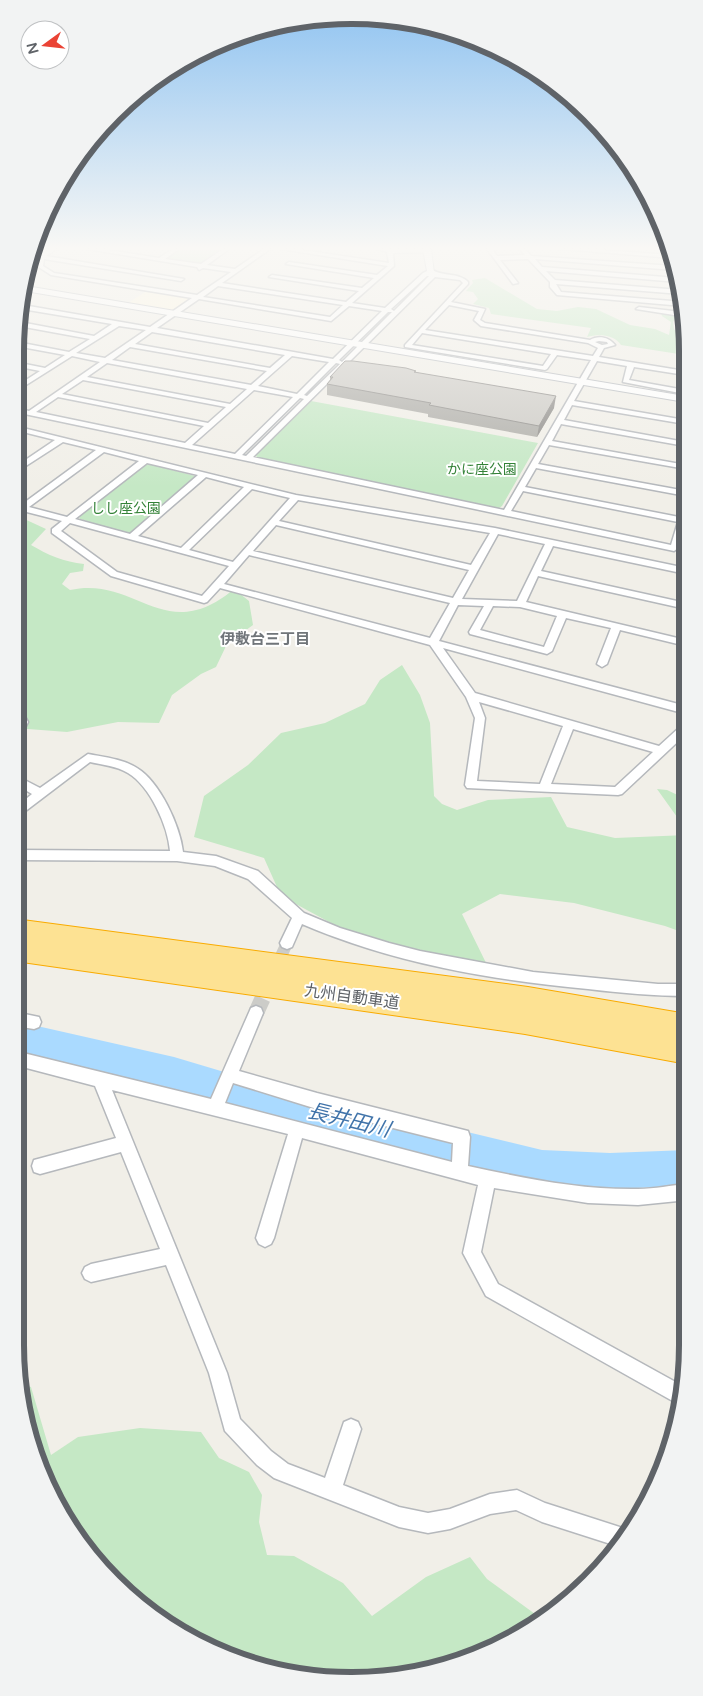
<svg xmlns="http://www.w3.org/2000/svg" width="703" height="1696" font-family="'Varela Round','Noto Sans JP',sans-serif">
<rect width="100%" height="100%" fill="#f1efe8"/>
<path fill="#fef7e0" d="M147,291l44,7v1l-19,11 -44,-7z"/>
<path fill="#c5e8c5" d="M181,249h43l-22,14 -35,-4z
M485,278l52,31 20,2 21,-4 18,2 34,16 25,4 14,6 2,-13 -9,-6 -1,-3 17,1 -5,8 1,7 5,6 1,5 5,2v13l-64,-10c-7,-11 -23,-11 -34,-8l4,-9 -100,-14 -2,-6 -16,-4 5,-5 -5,-7 -7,-1 7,-8 -1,-3z
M311,401l227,42 -36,63 -3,2 -242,-50 -1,-3z
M149,464l46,12 1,2 -62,54 -7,1 -47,-14 -1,-3 65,-51z
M20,517l26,12 -15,16c17,10 33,17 53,19l-1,7 -13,2 -8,11 8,6c66,-15 95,57 164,-1l15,12 4,24 -26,19 -11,23 -15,7 -29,21 -13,28 -41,-1 -51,10 -52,-4v-210z
M402,665l18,30 10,28 4,73 8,8 15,6 31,-10 63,-3 16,30 48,11 72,-3v99l-22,-8 -91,-23 -74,-9 -38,20 27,55 -62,-13 -85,-27 -61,-33 -17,-38 -70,-21 10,-41 44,-31 33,-32 44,-10 40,-19 15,-24z
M657,789l10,1 19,9 1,32z
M21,1384l10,3 20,68 27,-18 62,-9 61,4 18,26 30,14 13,23 -3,27 8,33 27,1 49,27 29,33 54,-39 44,-20 17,22 48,35 11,3 -8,7 -57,31 -64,19 -110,4 -63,-15 -60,-27 -86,-70 -38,-54 -27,-59z"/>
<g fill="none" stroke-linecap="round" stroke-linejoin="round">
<path fill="#aadaff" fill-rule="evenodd" d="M15,1021l159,36 77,23 291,70 68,3 77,-3 1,36 -78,3 -68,-3 -291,-74 -77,-23 -159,-38z"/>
<path stroke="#ccccc8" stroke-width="12" stroke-dasharray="12 6" stroke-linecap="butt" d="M274,972l13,-29"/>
<path stroke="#ccccc8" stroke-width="16" stroke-dasharray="16 8" stroke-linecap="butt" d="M256,1013l19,-42"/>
<g stroke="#b5b8bc" stroke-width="3">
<path id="street" d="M49,249h7l-10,7 138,23 -3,2 -137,-22 -1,7 11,7 143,22 34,-23 -28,-4 -4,2 -2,-3 -110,-18h15l57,9 14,-9h6l-14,10 36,5 22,-15h6l-22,16 28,4 29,-20h6l-48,34 124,19 13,-11 -90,-14 3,-2 90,13 12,-10 -88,-14 3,-2 88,13 11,-9 -107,-17h15l93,14 -2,-11 -10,-3h51l2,3 -37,1 1,13 -42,37 33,5 38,-35 8,-4c10,8 28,3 37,13v2l-17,18 34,7 -5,11 5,3 105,17c8,-5 19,-3 25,5l-11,3 -5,9 86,14v4l-51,-8 -5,13 56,10v4l-62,-12 4,-16 -30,-5 -23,40 111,19v4l-113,-19 -8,15 121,22v4l-124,-22 -9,17 134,24v4l-137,-24 -11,19 148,27v5l-150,-28 -11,19 154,30 3,-8 4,-2v17l-8,24 -4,3 -659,-139v-4l14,3 71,-49 -28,-6 -57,36v-5l25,-16 -25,-5v-4l30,6 20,-13 -49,-9 1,-4 52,10 21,-13 -71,-13 1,-4 74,14 18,-12 -90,-15 1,-4 127,22 42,-29 -141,-23 -14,-9 2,-10zM427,276h2l-35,35 -3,-2zM435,277l25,3 3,3 -58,62v2l140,23 2,-1 10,-14 34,5 -87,150 -251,-53zM218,286l125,19 -13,12 -127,-20zM199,299l132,22 18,-15 33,5 -49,48 -176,-31zM449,305l30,6 -5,9 7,6 107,17 10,5 -5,8 -168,-26zM388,312h4l-50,50 -3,-2zM119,326l27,4 -41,28 -29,-5zM152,332l133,23 -15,13 -135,-24zM422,333l129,21 -8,12 -131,-21zM599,341l8,1 1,2 -6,1 -7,-3zM130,347l137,24 -16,14 -139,-25zM292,356l37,6 -32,32 -39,-8zM107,363l140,26 -17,15 -143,-27zM336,363l4,1 -33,32 -3,-1zM83,380l143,27 -18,16 -146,-29zM254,390l39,7 -58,57 -43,-9zM58,397l146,29 -19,17 -149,-31zM300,398l4,1 -58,57 -4,-1zM523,491l155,31 -7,23 -160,-34z
M487,249h5l5,7 28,-1 -5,-6h5l6,7 143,10v4l-139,-11 7,8 135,11 1,4 -132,-11 9,9 125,10 1,4 -125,-10 5,8 123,10 1,7 -11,6 -38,-6 3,-2 34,4 10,-5 -126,-11 -7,-8v-5l-22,-23 -28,1 18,23 -5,1z
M561,249h28l82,6 1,3z
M15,426l281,69 199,33 191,40v6l-133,-28 -12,25 145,32v6l-148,-33 -12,26 160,38v6l-66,-16 -13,34 -5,3 -5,-3 14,-36 -45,-10 -14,33 -5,3 -77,-20 -1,-2 15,-26 -26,-1 -19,36 247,65v8l-243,-66 32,45 184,53 23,-21 4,-1v10l-64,60 -4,1 -151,-7 -2,-3 10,-67 -9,-21 -36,-52 -210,-57 -13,14 -3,1 -93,-27 -59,-43v-4l10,-8 -47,-12v-6l6,2 75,-55 -33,-8 -48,31v-6l40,-27 -40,-10zM104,452l35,9 -72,56 -38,-10zM147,463l51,12 -68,59 -55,-15zM206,477l38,10 -63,61 -43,-12zM252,489l38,9 -57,64 -44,-12zM298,500l192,33 -19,32 -192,-44zM70,523l159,43 -27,30 -85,-24 -56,-41zM276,525l193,45 -16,28 -200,-47zM498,534l47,10 -28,57 -55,-2zM249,555l201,48 -20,35 -206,-54zM493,606l27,1 37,9 -13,31 -64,-17zM479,702l84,24 -23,58 -63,-3 8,-63zM573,729l80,23 -38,35 -64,-3z
M15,706l7,5 6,11 -6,12 -7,4 2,-16z
M88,754c16,3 35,5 49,14 23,14 43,58 46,84l33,4 42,15 46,42 36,15 49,15 31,8 113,21 125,12h29v12c-33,0 -66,-3 -99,-7 -97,-9 -195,-26 -286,-65l-10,23 -5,2 -5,-2 -2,-4 12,-25 -44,-39 -33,-13 -38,-5 -162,-1v-10l155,1c-2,-25 -20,-65 -42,-78 -11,-7 -25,-8 -38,-11l-75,57v-11l17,-14 -17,-10v-9l25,13z
M256,1006l5,2 2,5 -24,58 78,22 151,38 2,6 -2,29c55,12 113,24 170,23 17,0 33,-4 50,-5v16l-50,5 -50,-2 -94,-15 -13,64 17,32 183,101 -3,19 -192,-108 -23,-43 15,-68 -176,-47 -28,100 -3,6 -6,3 -6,-3 -3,-6 32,-104 -176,-44 115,283 13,46 31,32 17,13 37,14 19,-56 7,-3 7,3 3,7 -18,56 56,22 29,6 22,-4 40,-15 27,-4 28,13 84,27 -9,17 -78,-25 -26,-12 -26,4 -40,15 -22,4 -29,-6 -125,-49 -17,-13 -32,-34 -16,-58 -43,-108 -75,17 -6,-3 -3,-6 3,-6 6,-3 69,-15 -39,-97 -81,22 -6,-2 -2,-6 2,-6 82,-22 -21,-52 -80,-21v-14l196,48 40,-91zM233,1083l84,26 136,34 -1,19 -227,-59z
M15,1012l24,5 2,5 -2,5 -5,2 -19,-3z"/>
</g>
<g stroke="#b6babf" stroke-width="2">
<path id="secondary" d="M423,249h8l3,24 -7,-2z
M26,286l659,110v6l-660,-111z"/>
</g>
<g stroke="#f9ab00" stroke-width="2">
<path id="highway" d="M15,919l513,68 159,27v50l-162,-30 -510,-73z"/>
</g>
<use href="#street" fill="#fff" fill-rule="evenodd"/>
<use href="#secondary" fill="#fff" fill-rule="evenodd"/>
<use href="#highway" fill="#fde293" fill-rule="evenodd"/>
</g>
<path fill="#afaea9" d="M415,372l139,36 -17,29 -109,-20v-3l-101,-19v-11l3,-4v-3z"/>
<path fill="#8f8d8a" d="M556,396l-2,12 -17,29 2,-11z"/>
<path fill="#cccac5" stroke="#8f8d8a" d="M345,361h8l53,7 10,3 -2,1 142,24 -17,30 -110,-21 2,-2 -104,-19 6,-7h-3z"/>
<linearGradient id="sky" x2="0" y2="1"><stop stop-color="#8fc3f1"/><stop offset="0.51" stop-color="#f9f8f5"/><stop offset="1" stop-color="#f9f8f5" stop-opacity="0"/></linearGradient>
<rect width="703" height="487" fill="url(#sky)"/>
<g text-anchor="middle" stroke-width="4" stroke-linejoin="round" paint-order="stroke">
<g font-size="14" fill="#348238" stroke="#fff">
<text x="482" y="474">かに座公園</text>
<text x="126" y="513">しし座公園</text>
</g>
<g font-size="15" font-weight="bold" fill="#70757a" stroke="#fff">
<text x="265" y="644">伊敷台三丁目</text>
</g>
<g font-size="16" fill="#5f6368" stroke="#fff">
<text transform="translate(352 996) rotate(8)" y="6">九州自動車道</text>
</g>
<g font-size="21" font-style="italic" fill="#4174aa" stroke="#fff">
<text transform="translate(349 1120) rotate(14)" y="7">長井田川</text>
</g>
</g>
<path d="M0 0H703V1696H0ZM351 24H352A327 327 0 0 1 679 351V1345A327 327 0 0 1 352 1672H351A327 327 0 0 1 24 1345V351A327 327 0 0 1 351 24Z" fill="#f2f3f3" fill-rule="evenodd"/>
<path fill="none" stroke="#5f6368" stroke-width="6" d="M351 24H352A327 327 0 0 1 679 351V1345A327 327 0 0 1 352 1672H351A327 327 0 0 1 24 1345V351A327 327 0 0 1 351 24Z"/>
<g transform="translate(45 45) rotate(255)"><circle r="24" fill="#ffffff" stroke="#bfc1c3"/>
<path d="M0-4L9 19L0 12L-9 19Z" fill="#ea4335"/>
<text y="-8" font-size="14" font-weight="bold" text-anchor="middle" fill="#5f6368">N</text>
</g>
</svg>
